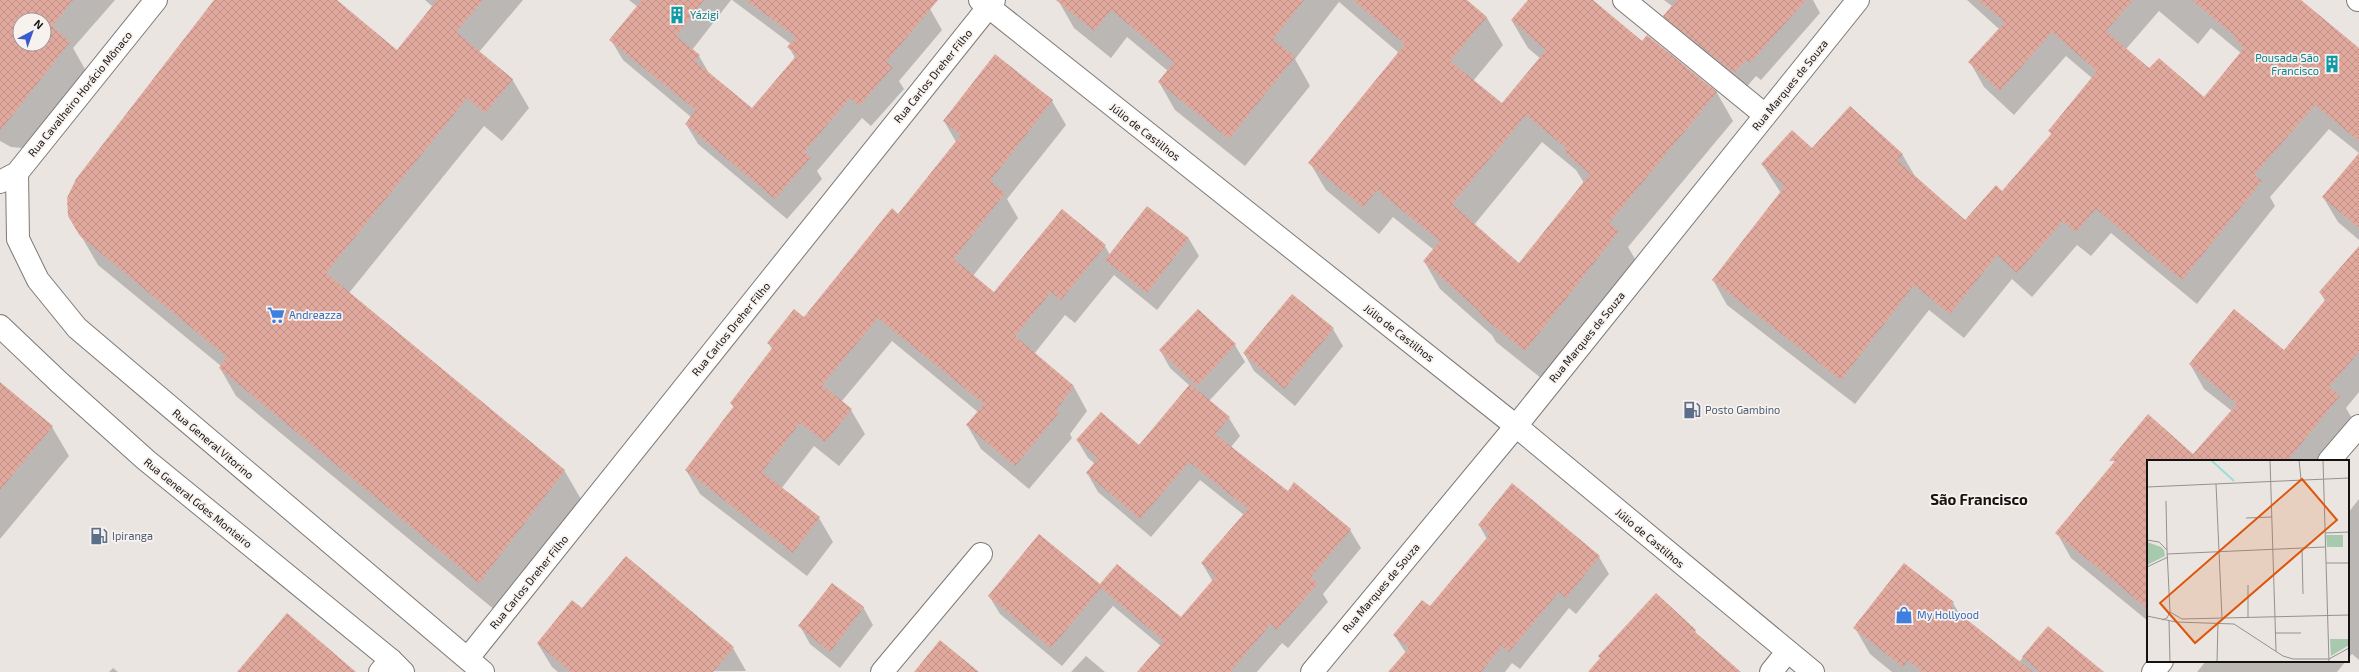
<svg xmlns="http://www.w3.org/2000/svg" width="2359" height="672" font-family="'Exo 2',sans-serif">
<defs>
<pattern id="building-cross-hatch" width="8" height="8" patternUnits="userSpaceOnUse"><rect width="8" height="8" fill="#e1a99e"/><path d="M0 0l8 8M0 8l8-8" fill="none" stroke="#c09187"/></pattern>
</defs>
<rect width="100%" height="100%" fill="#eae5e1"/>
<path fill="#0003" fill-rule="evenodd" d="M0,0h115l-42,48 13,23 -55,70 -9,7 -11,-1 -11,-6zM20,20h24v24h-24z
M215,0h121l61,51 36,-44 -8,-7h98l-44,52 33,27 17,29 -27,33 -18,-15 -135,167 215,177 17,29 -85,112 -260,-215 -16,-28 1,-2 -123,-101 -29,-50z
M629,0h102l-39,50 7,6 11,19 42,35 43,-52 -6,-11 2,-3 -59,-44h187l11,9 12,21 -43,51 5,8 -33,37 -9,-8 -45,53 5,8 -35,40 -89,-75 -12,-20 5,-7 -68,-57 -12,-20 27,-33z
M1058,0h407l22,18 16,27 -30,36 29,24 39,-46 -13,-11 -16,-27 18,-21h61l51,42 5,-6 70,57 16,28 -105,126 7,12 -94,119 -45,-36 -4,-7 -52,-46 -16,-28 10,-11 -41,-33 -14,17 -53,-44 -16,-27 89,-110 -60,-51 -44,57 15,27 -65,80 -70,-56 -16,-28 9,-11 -41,-34 -16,21 -37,-30zM1542,142l34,28 8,13 -65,82 -45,-40z
M1664,0h149l7,13 -59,67 -5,-4 -12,14 -70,-57 -10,-17 8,-10z
M1967,0h333l59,50v103l-30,-24 -59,68 5,9 -78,98 -86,-71 -20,23 -14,-11 -45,52 -20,-18 -48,59 -35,-28 -74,94 -128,-99 -14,-25 68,-87 -19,-29 50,-14 90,4 14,24 50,43 36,-29 50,-57 -3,-4 43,-53 -26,-22 -52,59 -30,-28 -14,-25 29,-33zM2159,11l39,33 13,-16 30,25 -37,46 -55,-29 -23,-21z
M1052,101l14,24 -59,74 11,19 -45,58 22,18 110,-48 5,9 37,-48 42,32 10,17 -42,54 -43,-35 -39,48 -10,-8 -31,39 40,33 13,24 -17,23 2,4 -43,51 -48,-40 -14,-24 11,-13 -86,-71 -51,61 10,8 14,24 -26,32 -25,-20 -33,43 38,29 14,24 -26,34 -107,-82 -14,-24 48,-62 -3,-5 41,-54 -4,-6 36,-24 95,-104 57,-73 -12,-21z
M2359,155v85l-21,-18 -15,-25z
M2359,248v144l-13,16 8,14 -33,39h-173v160l-77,-63 -14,-25 62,-76 75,-2 38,-44 -28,-22 -14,-25 94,-12 41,-51 -5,-9z
M1198,310l37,35 10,17 -36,39 20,17 11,18 -9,11 57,45 62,38 11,18 -38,46 5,8 -40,46 -6,-5 -25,29h-119l23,-26 -48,-40 -51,60 -62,-52 -11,-18 111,-10 81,33 32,-37 -11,-19 42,-48 -44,-35 -49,57 -53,-45 -11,-19 8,-9 -7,-6 -11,-18 62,6 51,-60 -20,-18 -10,-18z
M1333,329l10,17 -48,60 -41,-35 -10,-18z
M0,383l52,44 17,29 -69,83z
M2359,499v161l-7,-6 -4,4v-145z
M1479,525l120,32 10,17 -33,40 -7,-6 -49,61 -8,-6 -7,9h-116l17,-19 -12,-18 36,-28 57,-68z
M1953,603l7,12 59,47 29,-35 54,45h-210l-22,-18 -15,-26z
M863,607l10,18 -33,43 -30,-24 -10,-18z
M582,609l151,39 13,23 -188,1 -6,-5 -14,-23z
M1086,656l19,16h-34z
M2206,661h140l-9,11h-140z
M113,668l5,4h-9z"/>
<path fill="url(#building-cross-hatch)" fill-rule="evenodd" d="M0,0h73l-21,26 18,16 -70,89zM20,20h24v24h-24z
M214,0h123l60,50 40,-50h46l-27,32 57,47 -28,34 -18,-15 -141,175 239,197 -86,113 -260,-215 8,-11 -147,-121 -12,-20 -1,-18 9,-19z
M642,0h62l-28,36 24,19 -5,6 57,47 45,-53 -10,-8 9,-10 -50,-37h192l-52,62 7,5 -34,39 -9,-8 -46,54 7,5 -36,42 -90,-75 11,-14 -87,-70z
M1056,0h248l-31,39 22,18 -66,82 -71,-57 16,-20 -63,-52 -17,21z
M1353,0h114l20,17 -37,44 52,42 44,-53 -35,-30 17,-20h65l49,41 5,-6 70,57 -108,131 10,8 -94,120 -46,-37 1,-2 -57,-51 17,-20 -63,-51 -14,17 -55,-44 97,-119zM1526,115l41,34 -2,4 25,21 -71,89 -67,-59z
M1677,0h129l-56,63 -4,-3 -12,13 -71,-57z
M1978,0h155l-27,31 43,37 10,-10 45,39 40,-49 -9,-8 2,-2 -45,-38h109l58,48v93l-44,-36 -61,70 8,6 -80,99 -86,-71 -20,23 -13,-11 -46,52 -20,-18 -47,59 -36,-29 -73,95 -129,-100 73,-94 -24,-22 31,-34 20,18 38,-42 53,48 -6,6 68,60 31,-35 6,6 50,-58 -4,-2 49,-60 -45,-39 -52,59 -32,-29 37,-40z
M995,54l58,46 -63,81 15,12 -51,66 40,33 68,-83 44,36 -45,55 -10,-8 -36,44 59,50 -18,24 3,3 -44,53 -49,-41 18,-21 -106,-86 -56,67 30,24 -27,33 -25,-19 -38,49 58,45 -27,36 -108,-83 49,-64 -4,-3 43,-56 -6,-4 27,-34 10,8 88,-109 6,6 63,-79 -18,-14z
M2359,153v75l-37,-31z
M1147,206l42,32 -42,55 -42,-33z
M2359,246v106l-30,35 11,9 -53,65h-139v148l-93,-76 60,-72h-6l39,-47 45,40 44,-50 -48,-40 45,-55 50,41 42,-51 -7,-7z
M1292,294l42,34 -50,61 -41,-36z
M1198,309l38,35 -39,42 -38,-36z
M0,382l53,44 -53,64z
M1190,384l40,33 -15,17 73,57 6,-9 57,47 -40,48 7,6 -41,47 -6,-6 -41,48h-93l27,-31 -63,-53 -50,60 -63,-52 51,-62 61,50 17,-20 64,53 35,-41 -15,-13 47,-54 -59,-47 -49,57 -54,-46 12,-15 -22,-18 25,-28 38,33z
M1512,483l88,73 -34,42 -7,-6 -50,60 -7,-6 -21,26h-93l21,-24 -16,-13 29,-35 8,6 60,-72 -12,-9z
M626,556l108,91 -21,25h-142l-34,-29 35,-43 10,8z
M1904,563l50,39 -3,5 82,65h-110l-15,-12 -5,7 -50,-39z
M832,583l32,24 -34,45 -32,-26z
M1656,593l40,37 -1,2 46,40h-153l12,-14 -2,-2z
M287,613l69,59h-119z
M2048,626l56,46h-64l-18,-15z
M940,640l39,32h-65z"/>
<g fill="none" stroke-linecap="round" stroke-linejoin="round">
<g stroke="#7e7976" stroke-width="24">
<path id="street" d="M980,0l536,426 297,246
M1624,0l141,115
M2358,0h1
M2329,461l30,-35
M468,658l526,-658
M380,672l11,-12
M882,672l99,-118
M1771,672l16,-20
M2153,672l9,-11"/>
</g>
<g stroke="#7e7976" stroke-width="24">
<path id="secondary" d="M17,173l1,66 20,41 39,48 406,344
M0,182l17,-9 139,-173
M0,326l60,57 86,77 245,200 12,12
M1312,672l204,-246 342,-426"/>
</g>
<use href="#street" stroke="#fff" stroke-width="22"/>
<use href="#secondary" stroke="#fff" stroke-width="22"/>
</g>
<defs>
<g id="building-bare" transform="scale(1.38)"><path d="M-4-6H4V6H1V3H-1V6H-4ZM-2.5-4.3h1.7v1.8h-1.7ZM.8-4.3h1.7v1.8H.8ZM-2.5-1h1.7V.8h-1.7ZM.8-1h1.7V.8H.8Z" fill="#0f9aa8" stroke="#f8f2ef" stroke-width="2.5" paint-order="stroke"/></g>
<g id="supermarket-bare" transform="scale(1.38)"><path d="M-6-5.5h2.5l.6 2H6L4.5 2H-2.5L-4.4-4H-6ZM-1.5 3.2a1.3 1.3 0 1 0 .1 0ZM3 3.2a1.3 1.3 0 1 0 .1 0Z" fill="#3f7fe0" stroke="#f8f2ef" stroke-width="2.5" paint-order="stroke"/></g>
<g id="fuel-bare" transform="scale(1.38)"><path d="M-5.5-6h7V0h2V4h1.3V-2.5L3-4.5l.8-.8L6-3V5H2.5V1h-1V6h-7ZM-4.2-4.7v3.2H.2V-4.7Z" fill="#5c6f8a" stroke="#f8f2ef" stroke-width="2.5" paint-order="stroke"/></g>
<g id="shop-bare" transform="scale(1.38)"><path d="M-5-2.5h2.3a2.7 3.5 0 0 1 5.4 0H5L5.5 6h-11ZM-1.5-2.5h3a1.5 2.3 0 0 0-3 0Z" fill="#3f7fe0" stroke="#f8f2ef" stroke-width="2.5" paint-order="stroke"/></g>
</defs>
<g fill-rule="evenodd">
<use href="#building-bare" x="677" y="15"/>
<use href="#building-bare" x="2332" y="64"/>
<use href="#supermarket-bare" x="276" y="315"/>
<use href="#fuel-bare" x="1692" y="410"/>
<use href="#fuel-bare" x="99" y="536"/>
<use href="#shop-bare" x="1904" y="615"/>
</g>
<g text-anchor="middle" stroke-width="3.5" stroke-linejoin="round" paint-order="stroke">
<g font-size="11" fill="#0d838f" stroke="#f8f2ef" text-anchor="start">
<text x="690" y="19">Yázigi</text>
<text x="2319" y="62" text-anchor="end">Pousada São<tspan x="2319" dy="13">Francisco</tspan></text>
</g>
<g font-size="11" fill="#151312" stroke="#f8f2ef">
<text transform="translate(933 76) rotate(-51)" y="4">Rua Carlos Dreher Filho</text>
<text transform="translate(1790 85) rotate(-51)" y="4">Rua Marques de Souza</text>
<text transform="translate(80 94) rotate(-51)" y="4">Rua Cavalheiro Horácio Mônaco</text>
<text transform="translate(1145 132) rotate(38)" y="4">Júlio de Castilhos</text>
<text transform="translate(731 329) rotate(-51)" y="4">Rua Carlos Dreher Filho</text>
<text transform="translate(1399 333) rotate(38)" y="4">Júlio de Castilhos</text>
<text transform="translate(1587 337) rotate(-51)" y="4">Rua Marques de Souza</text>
<text transform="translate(213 444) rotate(40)" y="4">Rua General Vitorino</text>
<text transform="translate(198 503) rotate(39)" y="4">Rua General Góes Monteiro</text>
<text transform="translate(1650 538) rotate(40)" y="4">Júlio de Castilhos</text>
<text transform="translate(529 582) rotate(-51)" y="4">Rua Carlos Dreher Filho</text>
<text transform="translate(1381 588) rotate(-50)" y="4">Rua Marques de Souza</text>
</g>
<g font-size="11" fill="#366cbe" stroke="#f8f2ef" text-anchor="start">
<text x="289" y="319">Andreazza</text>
<text x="1917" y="619">My Hollyood</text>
</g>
<g font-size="11" fill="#4e5e75" stroke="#f8f2ef" text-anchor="start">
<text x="1705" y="414">Posto Gambino</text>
<text x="112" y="540">Ipiranga</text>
</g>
<g font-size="15" font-weight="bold" fill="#151312" stroke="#f8f2ef">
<text x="1979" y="505">São Francisco</text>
</g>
</g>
<g transform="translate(2147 460)">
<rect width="202" height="202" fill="#eae5e1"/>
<path d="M179,75h17v12h-16z" fill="#a7caae"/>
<path d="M0,82l14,5 3,3 1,6 -18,9zM183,179h19v6l-18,11z" fill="#a7caae"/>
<path fill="none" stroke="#9dd" stroke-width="2" d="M64,0l23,21"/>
<path fill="none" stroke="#95918e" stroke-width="1" d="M123,0l6,191M152,0l2,19M176,0l6,202M69,24l6,134M0,27l202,-9M19,41l1,49M99,58l26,-1M178,73l24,-1M0,80l12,2 8,8 3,62 -3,6 -5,2M155,89l1,45M20,94l158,-7M179,103h23M0,107l21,-10M101,125v33M23,152l12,7 167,-4M0,156l29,6 58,2 49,32 10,3h36l20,-11M22,161l1,41M128,173h26M70,202l1,-40"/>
<path fill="#dd560c" fill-opacity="0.15" stroke="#dd560c" stroke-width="2" d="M155,19l35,41 -142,123 -35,-40z"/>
<rect width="202" height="202" fill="none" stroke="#151312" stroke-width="2"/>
</g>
<g transform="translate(32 32) rotate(41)"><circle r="19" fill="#f8f2ef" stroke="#9d9997"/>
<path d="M0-3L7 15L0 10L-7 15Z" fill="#395bcd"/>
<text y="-6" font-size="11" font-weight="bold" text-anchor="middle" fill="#151312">N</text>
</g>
</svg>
